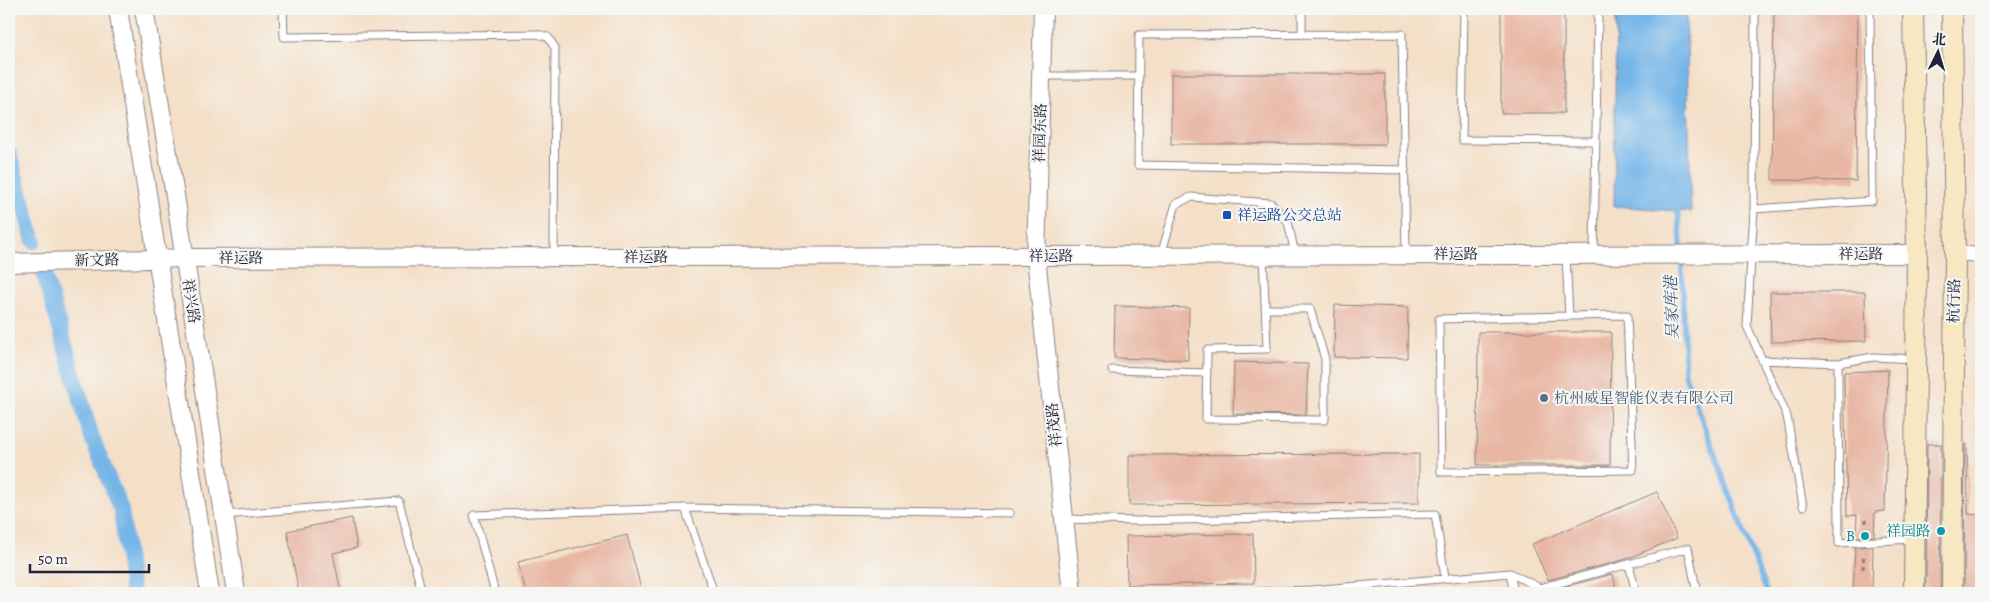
<svg xmlns="http://www.w3.org/2000/svg" width="1990" height="602" font-family="Alegreya,'Noto Serif SC',serif">
<rect width="100%" height="100%" fill="#f6f6f2"/>
<filter id="ink" filterUnits="userSpaceOnUse"><feTurbulence type="fractalNoise" baseFrequency=".02" numOctaves="2"/><feDisplacementMap in="SourceGraphic" scale="10" xChannelSelector="R" yChannelSelector="G"/><feConvolveMatrix kernelMatrix="1 2 1 2 8 2 1 2 1" color-interpolation-filters="sRGB"/></filter>
<filter id="wash" filterUnits="userSpaceOnUse"><feTurbulence type="fractalNoise" baseFrequency=".0096" numOctaves="4" result="noise"/><feDisplacementMap in="SourceGraphic" scale="20" xChannelSelector="R" yChannelSelector="G"/><feGaussianBlur stdDeviation="1.12" result="paint"/><feColorMatrix in="noise" values="0 0 0 0 0 0 0 0 0 0 0 0 0 0 0 0 0 1.4 0 .05"/><feComposite in="paint" operator="in"/></filter>
<g filter="url(#wash)">
<rect width="100%" height="100%" fill="#f4dfc7"/>
<path fill="#74b5e8" stroke="#4b6c92" d="M1616,9h70l5,203 -77,-6z"/>
<g fill="none" stroke-linecap="round" stroke-linejoin="round">
<path stroke="#74b5e8" stroke-width="5" d="M1677,204l4,37 4,134 82,218"/>
<path stroke="#74b5e8" stroke-width="16" d="M9,154l25,87
M43,270l49,168 29,72 11,83"/>
</g>
<g id="blocks">
<path fill="#e8b6a3" d="M1501,9h63v104h-63z
M1774,9h84l-2,172 -84,-1z
M1171,74h214v70h-214z
M1770,292h95l1,49 -95,1z
M1335,305l73,2 -1,51 -73,-1z
M1115,306l74,2 -1,52 -74,-2z
M1478,332h133l-1,133h-133z
M1234,362l74,2 -2,51 -73,-1z
M1888,370l-3,141 -10,1 -1,24 -18,1 1,-22 -10,1 -3,-144z
M1927,444h14l-1,149h-14z
M1965,444h2l1,70 13,1v78h-17z
M1419,454v49l-290,2v-50z
M1657,492l20,46 -50,21 -79,21 -16,-36z
M352,518l5,30 -24,5 8,40h-42l-12,-62z
M1253,534l1,49 -127,2 -1,-49z
M627,535l15,58h-116l-8,-31z
M1873,546l-1,47h-19l2,-46z
M1613,574l4,19h-64l-1,-3z"/>
</g>
</g>
<g filter="url(#ink)">
<use href="#blocks" fill-opacity="0" stroke="#8b8081" stroke-width="1"/>
<g fill="none" stroke-linecap="round" stroke-linejoin="round">
<g stroke="#8b8081" stroke-width="9">
<path id="service" d="M283,9l1,28 253,-3 11,3 7,11 -1,209
M1302,9v25
M1464,9l-2,131 134,1
M1755,9l-1,200 -7,117 40,90 16,90
M1042,76h97
M1405,170l-267,-5 1,-130 263,-1 4,220
M1754,209l118,-8 -2,-192
M1594,253l4,-244
M1161,255l15,-51 15,-7 80,6 17,19 7,32
M1263,255l4,94 -60,1 -1,69 119,1v-61l-15,-50h-44
M1566,256l3,60 -130,3 2,153 192,-2 -6,-155 -58,1
M1762,360l76,3 36,-6 40,2
M1838,363l1,180 74,-4
M1112,370l95,3
M685,508l29,85
M224,515l175,-14 23,92
M1065,519l72,2 298,-7 10,63
M1629,564l7,29
M1510,573l4,20
M495,593l-21,-78 211,-7 325,5
M1222,593l89,-3 199,-17 30,15
M1541,593l-1,-5 148,-40 9,45"/>
</g>
<g stroke="#8b8081" stroke-width="16">
<path id="minor" d="M1955,253l26,2"/>
</g>
<g stroke="#8b8081" stroke-width="20">
<path id="tertiary" d="M118,9l92,584
M144,9l33,199 59,385
M1043,9l-7,248 36,336
M9,263l175,-5 1733,-4"/>
</g>
<g stroke="#8b8081" stroke-width="22">
<path id="secondary" d="M1913,9l4,245 -3,339
M1952,9l3,244 -3,340"/>
</g>
<path stroke="#8b8081" stroke-width="3" stroke-dasharray="4 4" stroke-linecap="butt" d="M1866,531v-12
M1863,569l1,-16"/>
<use href="#service" stroke="#fff" stroke-width="7"/>
<use href="#minor" stroke="#fff" stroke-width="14"/>
<use href="#tertiary" stroke="#fff" stroke-width="18"/>
<use href="#secondary" stroke="#f7e8c3" stroke-width="20"/>
</g>
</g>
<rect fill="#1a4fb4" stroke="#f6f6f2" stroke-width="2" x="1222" y="210" width="10" height="10" rx="2.5"/>
<circle fill="#5c6f8a" stroke="#f6f6f2" stroke-width="2" cx="1544" cy="398" r="5"/>
<g fill="#0f9aa8" stroke="#f6f6f2" stroke-width="2">
<circle cx="1941" cy="531" r="5"/>
<circle cx="1865" cy="536" r="5"/>
</g>
<g text-anchor="middle" stroke-width="4" stroke-linejoin="round" paint-order="stroke">
<g font-size="15" fill="#22223b" stroke="#f6f6f2">
<text transform="translate(1040 133) rotate(-88)" y="5">祥园东路</text>
<text x="1456" y="259">祥运路</text>
<text x="1861" y="259">祥运路</text>
<text x="1051" y="261">祥运路</text>
<text x="646" y="262">祥运路</text>
<text x="241" y="263">祥运路</text>
<text transform="translate(97 260) rotate(-1)" y="5">新文路</text>
<text transform="translate(191 301) rotate(81)" y="5">祥兴路</text>
<text transform="translate(1954 301) rotate(-89)" y="5">杭行路</text>
<text transform="translate(1054 425) rotate(-96)" y="5">祥茂路</text>
</g>
<g font-size="15" fill="#164399" stroke="#f6f6f2" text-anchor="start">
<text x="1237" y="220">祥运路公交总站</text>
</g>
<g font-size="15" fill="#4e5e75" stroke="#f6f6f2" text-anchor="start">
<text x="1554" y="403">杭州威星智能仪表有限公司</text>
</g>
<g font-size="15" fill="#0d838f" stroke="#f6f6f2" text-anchor="end">
<text x="1931" y="536">祥园路</text>
<text x="1855" y="541">B</text>
</g>
<g font-size="16" font-style="italic" fill="#3f5578" stroke="#f6f6f2">
<text transform="translate(1671 308) rotate(-92)" y="6">吴家库港</text>
</g>
</g>
<rect width="1990" height="602" fill="none" stroke="#f6f6f2" stroke-width="30"/>
<g transform="translate(1938 52) rotate(5)" stroke="#f6f6f2" stroke-width="4" paint-order="stroke">
<path d="M0-4L9 19L0 12L-9 19Z" fill="#22223b"/>
<text y="-8" font-size="14" font-weight="bold" text-anchor="middle" fill="#22223b">北</text>
</g>
<path d="M30 564v8h119v-8" fill="none" stroke="#22223b" stroke-width="2.5"/>
<text x="38" y="564" font-size="15" fill="#22223b" stroke="#f6f6f2" stroke-width="4" paint-order="stroke">50 m</text>
</svg>
